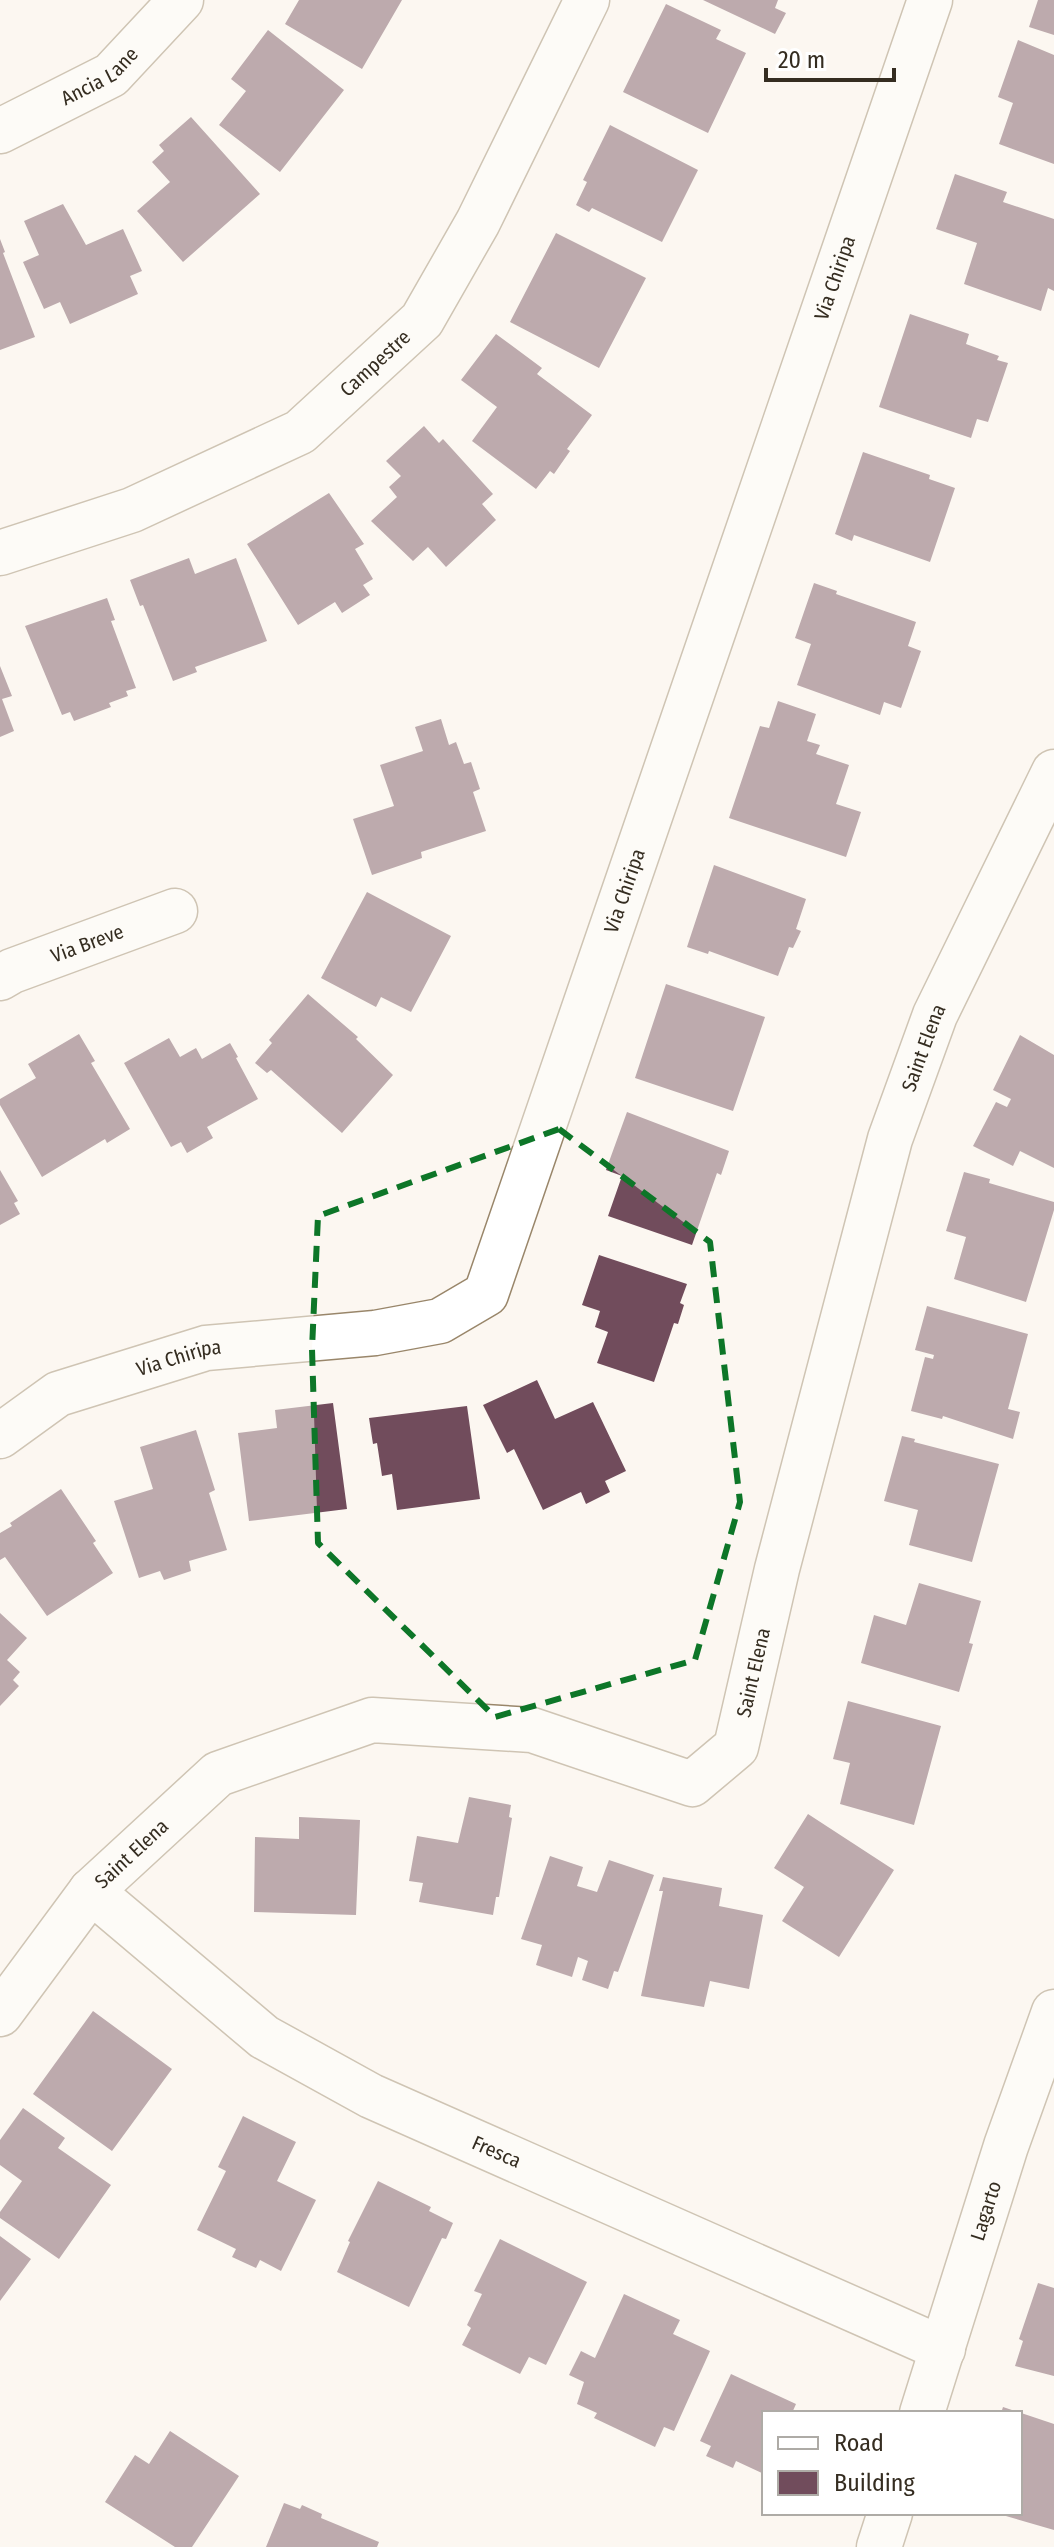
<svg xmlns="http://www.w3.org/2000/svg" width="1054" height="2547" font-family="'Fira Sans Condensed',sans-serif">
<rect width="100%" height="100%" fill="#fcf7f1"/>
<path fill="#714c5c" d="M299,0h103l-40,69 -77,-45z
M703,0h75l-3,8 11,5 -11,21z
M1038,0h16v35l-25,-8z
M666,4l55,26 -5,9 30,14 -38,80 -85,-41z
M268,30l76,60 -64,82 -61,-47 27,-34 -15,-12z
M1018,40l36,15v109l-55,-20 14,-41 -15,-6z
M191,117l69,77 -77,68 -46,-51 33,-29 -18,-20 12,-11 -5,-6z
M610,125l88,45 -36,72 -70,-34 -3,4 -13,-7 11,-23 -4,-2z
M955,174l52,18 -4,10 51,17v72l-6,-3 -7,23 -77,-27 13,-41 -41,-14z
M63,204l23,41 37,-16 19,42 -12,5 8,18 -68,30 -10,-22 -16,7 -21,-47 16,-7 -15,-34z
M556,233l90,45 -47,90 -89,-46z
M0,239l5,13 -2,1 32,84 -35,13z
M910,314l59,20 -3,10 33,12 -2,4 11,3 -20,59 -11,-3 -6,19 -92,-31z
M496,334l46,34 -5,6 55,41 -25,34 3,2 -16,23 -4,-3 -14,18 -64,-48 25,-34 -36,-27z
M424,426l15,17 4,-4 50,55 -11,10 14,16 -50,47 -18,-20 -15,14 -42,-40 26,-24 -8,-10 12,-11 -15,-15z
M863,452l67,23 -1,4 26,9 -25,74 -76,-27 -2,6 -17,-7z
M329,493l35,51 -9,5 18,30 -10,6 7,10 -28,18 -7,-11 -37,23 -51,-81z
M189,558l6,16 41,-16 31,83 -72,26 2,5 -24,9 -30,-76 -3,1 -10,-26z
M814,583l23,8 -1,3 80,28 -8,24 13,5 -20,57 -17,-6 -4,13 -83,-30 14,-41 -16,-6z
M107,598l8,22 -4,1 25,67 -10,3 2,5 -19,7 2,4 -37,14 -4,-9 -8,3 -37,-89z
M0,666l12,30 -10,3 12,32 -14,6z
M778,701l38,13 -9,27 13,4 -4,9 33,11 -13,39 25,8 -15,45 -117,-39 31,-92 9,2z
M441,719l8,26 7,-3 8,22 7,-2 9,27 -7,3 13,39 -65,21 1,6 -50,17 -19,-56 41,-13 -14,-41 43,-14 -8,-24z
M714,865l92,34 -10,30 5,2 -8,17 -4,-1 -11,29 -69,-25 -1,3 -21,-7z
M367,892l84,44 -40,76 -30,-15 -5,10 -55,-29z
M666,984l99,33 -32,94 -98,-33z
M308,994l50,43 -2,2 37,36 -51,58 -71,-63 -4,3 -12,-10 17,-20 -3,-3z
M79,1034l16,27 -4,2 39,66 -23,14 -2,-4 -63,38 -42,-72v-6l36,-21 -8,-14z
M1020,1035l34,20v113l-34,-17 -7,15 -40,-20 23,-44 11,5 4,-8 -18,-9z
M169,1038l11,19 16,-9 6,11 28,-16 8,14 -2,1 22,41 -51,28 6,11 -26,15 -6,-11 -10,5 -47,-84z
M627,1112l102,39 -8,24 -4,-2 -25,72 -84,-29 14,-40 -16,-6z
M0,1170l18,31 -4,2 6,11 -20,11z
M964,1172l26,7 -1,4 65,19v8l-28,92 -72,-23 12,-42 -20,-6z
M599,1255l88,29 -7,19 4,2 -6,19 -4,-1 -20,59 -57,-19 11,-31 -13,-5 5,-16 -18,-6z
M927,1306l101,28 -20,75 12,3 -7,27 -70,-23 -1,3 -31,-8 14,-54 8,2 1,-4 -19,-5z
M537,1380l18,39 38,-17 33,69 -21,10 5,11 -24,12 -5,-12 -38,18 -29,-61 -7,4 -24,-48z
M333,1403l14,106 -98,12 -11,-88 39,-5 -2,-18z
M467,1406l13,93 -83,11 -5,-36 -10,2 -5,-33 -4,1 -4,-26z
M196,1430l19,60 -6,3 18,57 -38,11 2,10 -27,9 -4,-9 -21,7 -25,-77 39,-12 -13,-42z
M902,1436l13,3 -1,3 85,22 -27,98 -63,-17 9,-35 -34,-9z
M61,1489l35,52 -3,2 20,30 -66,43 -42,-59 -5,3v-27l12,-7 -2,-3z
M919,1583l62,18 -12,42 4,1 -14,48 -98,-29 13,-48 32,10z
M0,1613l27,25 -20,22 13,12 -7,8 6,6 -19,20z
M848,1701l93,25 -27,99 -74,-21 10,-41 -17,-4z
M469,1797l42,8 -2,12 3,1 -13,79h-3l-3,18 -74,-13 4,-19 -14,-2 8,-45 41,7z
M808,1814l86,56 -55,87 -57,-36 22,-34 -30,-19z
M299,1817l61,3 -4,95 -102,-3 1,-75 44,2z
M550,1856l33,11 -6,19 20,6 12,-32 45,15 -36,97 -4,-1 -6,18 -26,-9 6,-19 -10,-4 -6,20 -36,-12 6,-20 -21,-6z
M663,1877l59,11 -3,18 44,9 -14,74 -39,-8 -6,26 -63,-11 22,-105h-4z
M93,2011l79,58 -60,82 -79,-57z
M23,2108l42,30 -7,10 53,37 -52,74 -59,-41v-6l22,-31 -22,-16v-25z
M243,2116l53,26 -19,39 39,19 -35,71 -21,-11 -4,8 -24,-11 4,-8 -39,-19 29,-59 -8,-4z
M378,2181l53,26 -2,4 24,12 -7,16 -4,-1 -33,69 -72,-35 13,-30 -2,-1z
M0,2236l31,23 -31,42z
M500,2239l87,43 -41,83 -17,-8 -9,17 -58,-29 9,-17 -4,-3 15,-31 -8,-3z
M1038,2283l16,5v88l-39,-10 8,-25 -4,-2z
M624,2294l56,26 -7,14 37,17 -36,80 -10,-4 -9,20 -61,-29 3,-5 -20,-9 7,-22 -15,-7 12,-24 14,7z
M731,2374l65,30 -4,9h-28v61l-28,-13 -3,7 -27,-12 5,-10 -11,-5z
M1003,2407l51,17v106l-55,-16 21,-1v-100h-19z
M170,2431l69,45 -47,71h-17l-70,-45 30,-47 14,9z
M284,2503l16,6 2,-4 20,9 -1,4 58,24 -2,5h-111z"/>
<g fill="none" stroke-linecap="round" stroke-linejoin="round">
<g stroke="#99866a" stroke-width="47">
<g id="minor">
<path id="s1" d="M0,131l111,-56 70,-75"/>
<path id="s2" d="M0,553l132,-43 168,-78 122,-112 56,-98 109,-222"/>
<path id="s3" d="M0,978l12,-7 163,-60"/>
<path id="s4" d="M0,1436l58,-42 148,-46 169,-15 65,-12 46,-27 444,-1294"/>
<path id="s5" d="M91,1891l173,146 107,59 572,253"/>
<path id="s6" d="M0,2014l91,-123 127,-117 154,-54 160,10 160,54 44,-37 41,-178 113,-430 45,-124 119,-243"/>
<path id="s7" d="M922,2413l84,-267 48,-134"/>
<path d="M879,2547l11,-34"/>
</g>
</g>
<use href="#minor" stroke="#fff" stroke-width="44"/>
</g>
<path d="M0 0H1054V2547H0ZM559,1129l151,113 30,260 -45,158 -200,57 -177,-174 -6,-194 6,-133z" fill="#fcf7f1" fill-opacity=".55" fill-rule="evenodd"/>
<path fill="none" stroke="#0d7628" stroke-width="6" stroke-dasharray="16 10" stroke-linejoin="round" d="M559,1129l151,113 30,260 -45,158 -200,57 -177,-174 -6,-194 6,-133z"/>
<g text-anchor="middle" stroke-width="8" stroke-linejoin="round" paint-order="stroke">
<g font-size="20" fill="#352d21" stroke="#fff">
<text dy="7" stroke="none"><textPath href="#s1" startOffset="114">Ancia Lane</textPath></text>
<text dy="7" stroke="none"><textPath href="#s4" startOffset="1590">Via Chiripa</textPath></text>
<text dy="7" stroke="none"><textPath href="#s2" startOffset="426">Campestre</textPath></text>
<text dy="7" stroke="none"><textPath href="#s4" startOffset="942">Via Chiripa</textPath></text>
<text dy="7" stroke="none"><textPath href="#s3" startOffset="94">Via Breve</textPath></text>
<text dy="7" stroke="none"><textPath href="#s6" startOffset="1600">Saint Elena</textPath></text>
<text dy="7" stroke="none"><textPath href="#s4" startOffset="198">Via Chiripa</textPath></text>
<text dy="7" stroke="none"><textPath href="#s6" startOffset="952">Saint Elena</textPath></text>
<text dy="7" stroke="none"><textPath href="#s6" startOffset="208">Saint Elena</textPath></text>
<text dy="7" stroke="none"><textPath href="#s5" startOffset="486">Fresca</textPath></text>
<text dy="7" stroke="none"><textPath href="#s7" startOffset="212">Lagarto</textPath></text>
</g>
</g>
<rect x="762" y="2411" width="260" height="104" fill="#ffffff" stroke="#aeaba6" stroke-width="2"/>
<rect x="778" y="2437" width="40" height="12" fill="#ffffff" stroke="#aeaba6" stroke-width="2"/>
<text x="834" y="2451" font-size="24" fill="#352d21">Road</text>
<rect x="778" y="2471" width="40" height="24" fill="#714c5c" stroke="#aeaba6" stroke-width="2"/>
<text x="834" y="2491" font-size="24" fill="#352d21">Building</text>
<path d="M766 68v12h128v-12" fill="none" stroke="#352d21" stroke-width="4"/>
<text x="778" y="68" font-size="24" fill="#352d21" stroke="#ffffff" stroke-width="6" paint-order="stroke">20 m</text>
</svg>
